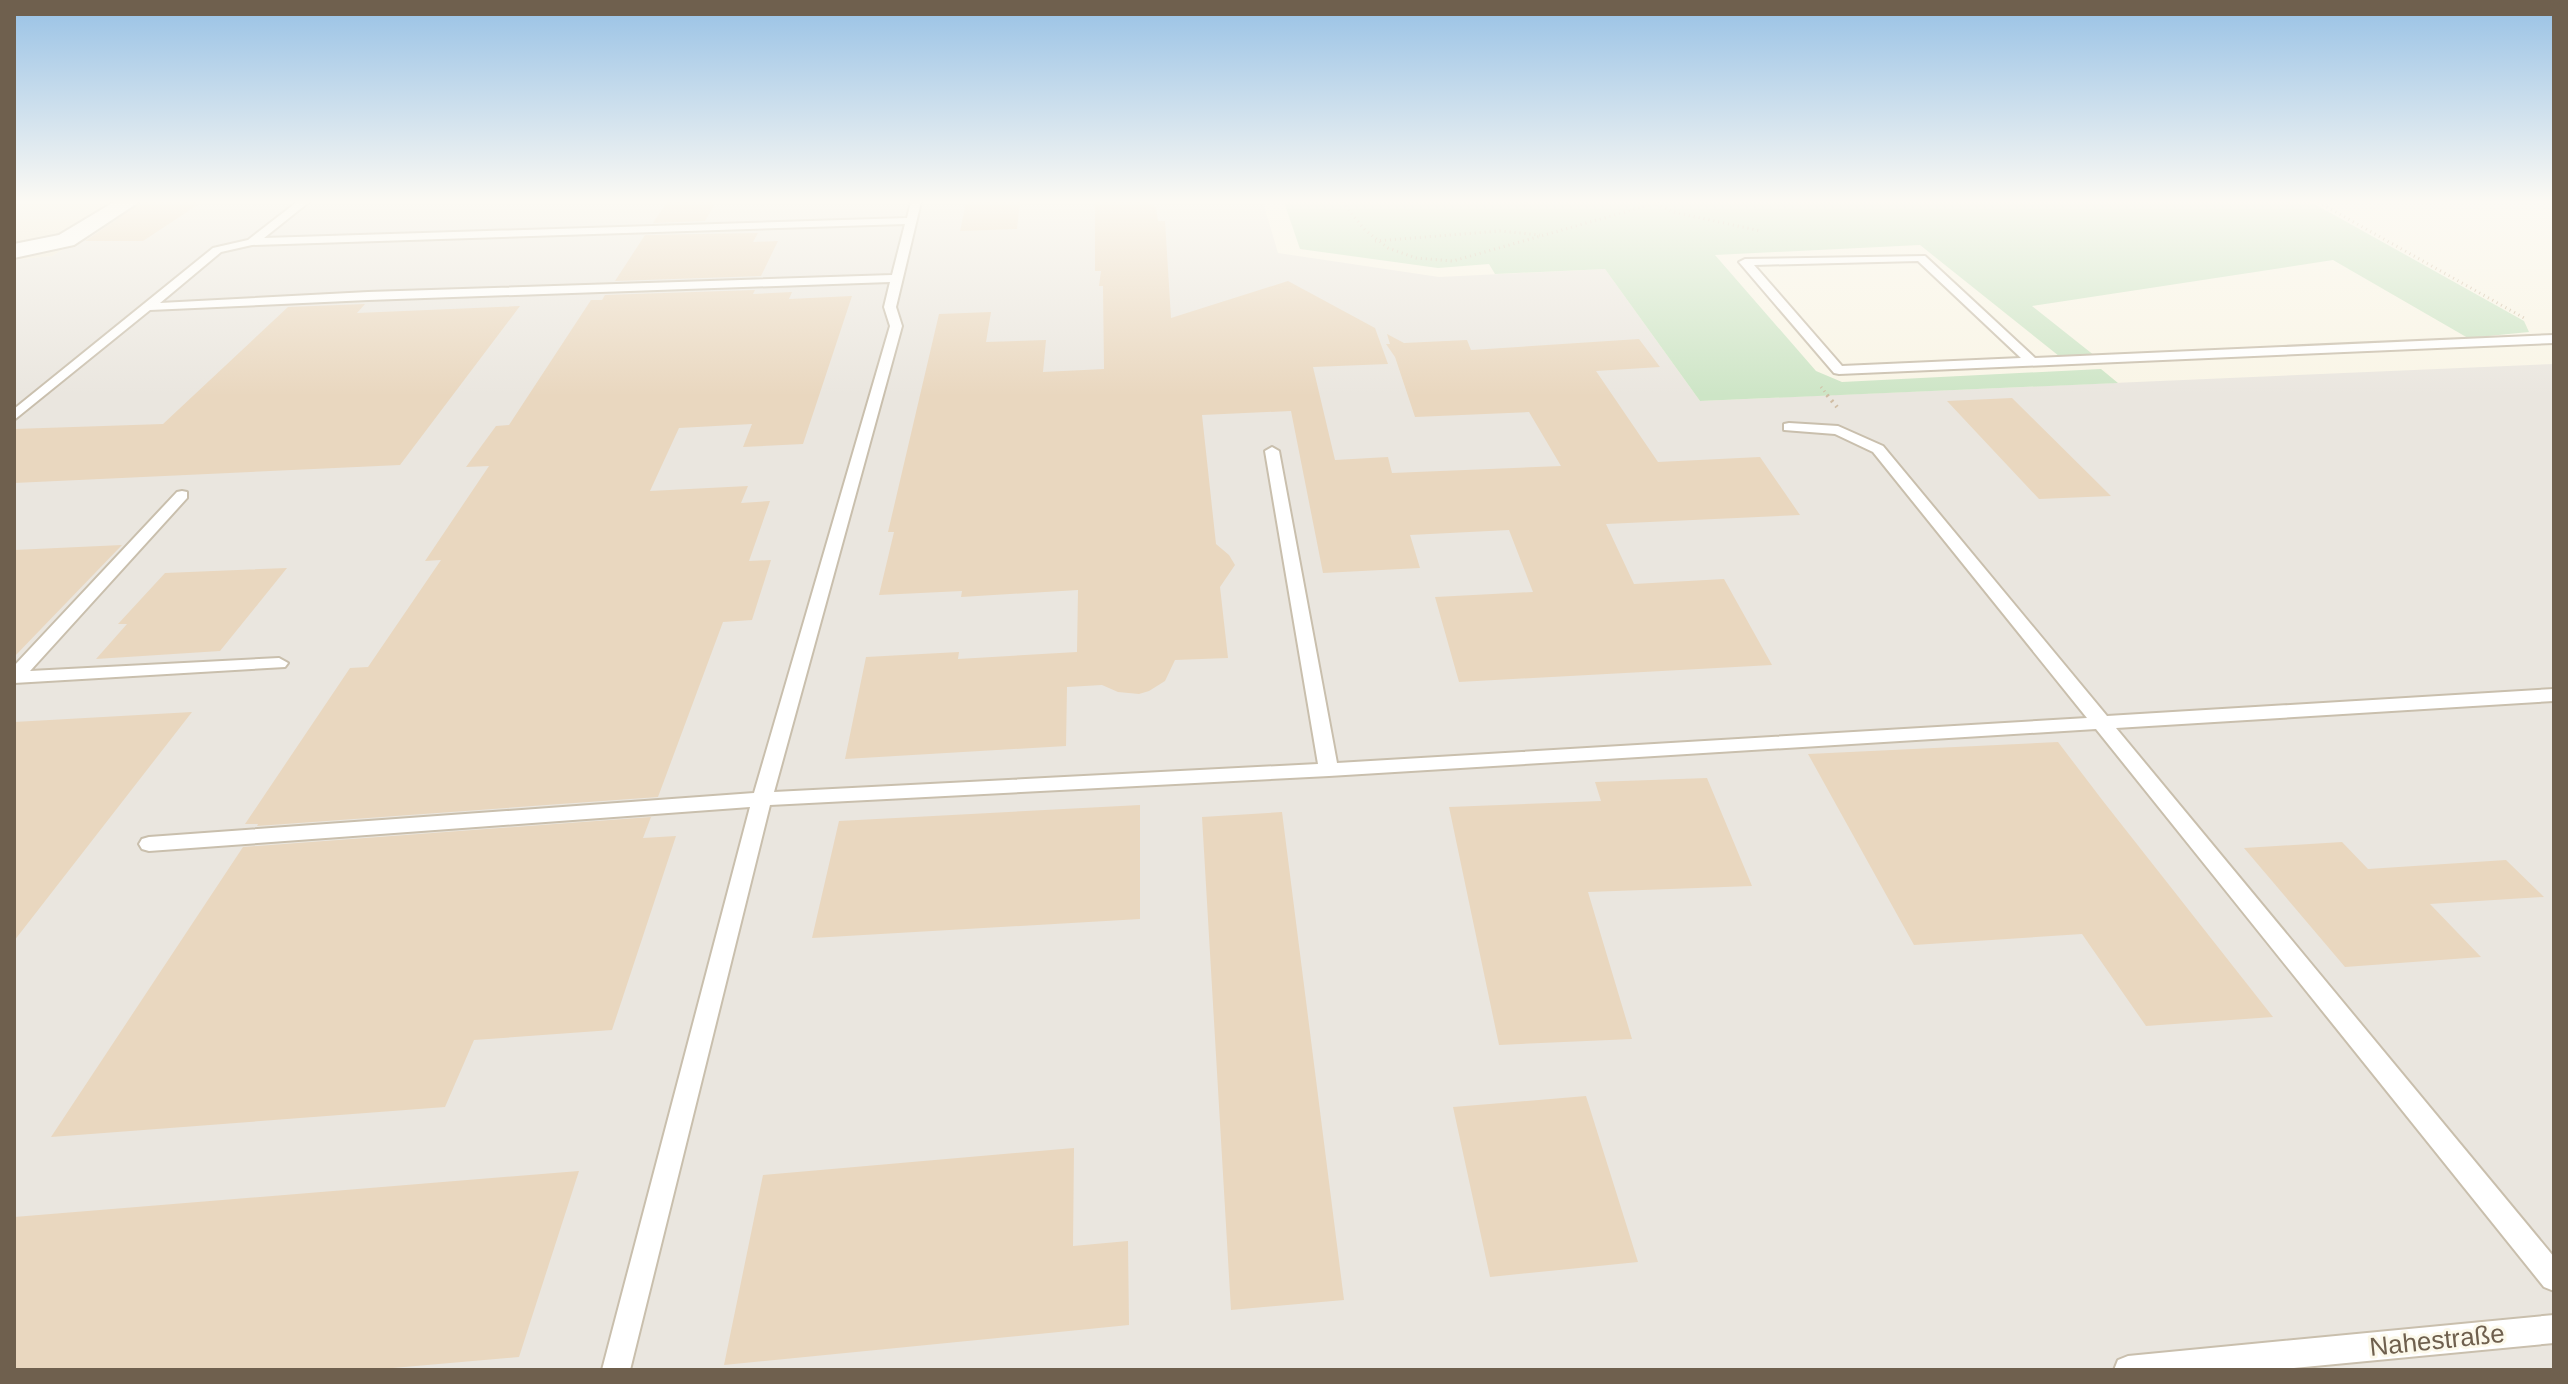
<svg xmlns="http://www.w3.org/2000/svg" width="2568" height="1384" font-family="Helvetica,sans-serif">
<rect width="100%" height="100%" fill="#f9f5e6"/>
<path fill="#f0e8d5" d="M14,202h128l-90,54 -38,4z"/>
<path fill="#eae6df" d="M142,202h1121l15,51 161,24 166,-8 95,132 854,-37v1006h-2540v-1110l38,-4z"/>
<path fill="#cde5c6" d="M1284,202h1027l213,119 5,11 -61,6 -135,-78 -301,46 63,50h-36l-139,-111 -205,10 101,116 26,11 259,-13 17,14 -418,18 -95,-132 -110,5 -6,-10 -51,4 -138,-19z"/>
<path fill="#e9d7bf" d="M142,202h60l-59,39h-58z
M667,202h49l-11,19 -52,2z
M966,202h54l-3,27 -57,2z
M1095,202h50l11,5 2,14h7l6,97 117,-37 87,47 13,36 -75,3 22,93 53,-3 4,16 169,-7 -32,-54 -114,5 -20,-60 -9,-13h4l-3,-10 17,9 63,-3 4,10 168,-11 21,28 -64,4 62,91 102,-5 40,58 -194,9 28,60 90,-5 48,86 -313,17 -24,-85 98,-5 -24,-62 -99,5 10,33 -97,5 -32,-162 -89,4 14,129 13,11 6,10 -15,22 8,71 -53,2 -10,21 -16,10 -10,3 -21,-2 -16,-7 -35,2 -1,59 -221,13 21,-102 93,-5 -1,7 119,-7 1,-62 -117,7 1,-6 -83,4 15,-63h-6l51,-218 52,-2 -5,30 60,-2 -3,32 61,-3 -1,-83h-4l2,-15h-6z
M758,233l-5,9 25,-1 -17,35 -146,5 30,-46z
M755,290l-2,4 39,-2 -3,7 63,-3 -49,148 -60,3 9,-23 -73,4 -29,63 98,-5 -7,17 29,-2 -21,60 22,-1 -19,60 -29,2 -65,175 -401,29 1,-2h-13l105,-156 18,-1 73,-107 -16,1 64,-95 -23,1 30,-41 13,-1 82,-125h11l3,-5z
M365,304l-8,9 163,-7 -120,159 -386,18v-54l149,-5 125,-117z
M2012,398l99,98 -72,3 -92,-98z
M122,545l-108,112v-107z
M287,568l-67,83 -124,8 31,-35h-9l47,-51z
M192,712l-178,229v-219z
M2058,742l45,59 170,216 -127,9 -64,-92 -168,11 -106,-191z
M1707,778l45,108 -164,6 44,147 -133,6 -50,-238 152,-6 -6,-19z
M1140,805v114l-328,19 27,-117z
M1282,812l62,488 -113,10 -29,-493z
M651,817l-8,21 33,-2 -64,194 -138,10 -29,67 -394,30 192,-290z
M2342,842l26,27 138,-9 38,37 -114,7 51,53 -136,10 -101,-119z
M1586,1096l52,166 -148,15 -37,-170z
M1074,1148l-1,98 55,-5 1,84 -405,40 39,-190z
M579,1171l-60,186 -149,13h-356v-153z"/>
<g fill="none" stroke-linecap="round" stroke-linejoin="round">
<g stroke="#c9bfad" stroke-width="4">
<path id="service" d="M297,202h12l-45,36 643,-20 4,-16h10l-25,105 6,19 -128,466 544,-28 -53,-313 7,-4 7,4 58,312 750,-45 -214,-266 -38,-18 -51,-4v-6l5,-1 49,3 45,20 224,270 447,-27v12l-438,27 438,529v34l-10,-4 -448,-558 -767,47 -559,29 -140,565h-28l148,-563 -601,44 -7,-2 -3,-5 3,-5 7,-2 605,-44 136,-467 -6,-19 6,-25 -522,18 -218,10 -136,110v-11l199,-161 35,-8zM905,224l-13,51 -524,17 -208,11 61,-51 31,-7z
M1925,256l110,102 519,-23v8l-715,31 -5,-1 -95,-111 6,-3zM1918,261l103,97 -179,8 -88,-101z
M182,491l5,1v6l-157,173 249,-13 9,5 -3,4 -271,16v-17l163,-174z
M2554,1315v28l-280,27h-160l4,-10 10,-4z"/>
</g>
<g stroke="#c9bfad" stroke-width="4">
<path id="minor" d="M114,202h25l-65,43 -60,13v-14l45,-9z"/>
</g>
<path stroke="#d0bda4" stroke-width="3" stroke-dasharray="1 4" stroke-linecap="butt" d="M1342,202l23,28 23,18 28,10 37,3 207,-59
M2318,202l208,117
M1656,204l17,8 88,19
M1375,241l125,-10 40,4
M1821,387l8,10"/>
<path stroke="#d0bda4" stroke-width="4" stroke-dasharray="2 5" stroke-linecap="butt" d="M1827,395l10,12"/>
<use href="#service" fill="#fff" fill-rule="evenodd"/>
<use href="#minor" fill="#fff" fill-rule="evenodd"/>
</g>
<linearGradient id="sky" x2="0" y2="1"><stop stop-color="#97c1e5"/><stop offset="0.51" stop-color="#fcfaf4"/><stop offset="1" stop-color="#fcfaf4" stop-opacity="0"/></linearGradient>
<rect width="2568" height="396" fill="url(#sky)"/>
<g text-anchor="middle" stroke-width="6" stroke-linejoin="round" paint-order="stroke">
<g font-size="26" fill="#6f604e" stroke="#fcf9eb">
<text transform="translate(2437 1340) rotate(-6)" y="9">Nahestraße</text>
</g>
</g>
<rect width="2568" height="1384" fill="none" stroke="#6f604e" stroke-width="32"/>
</svg>
